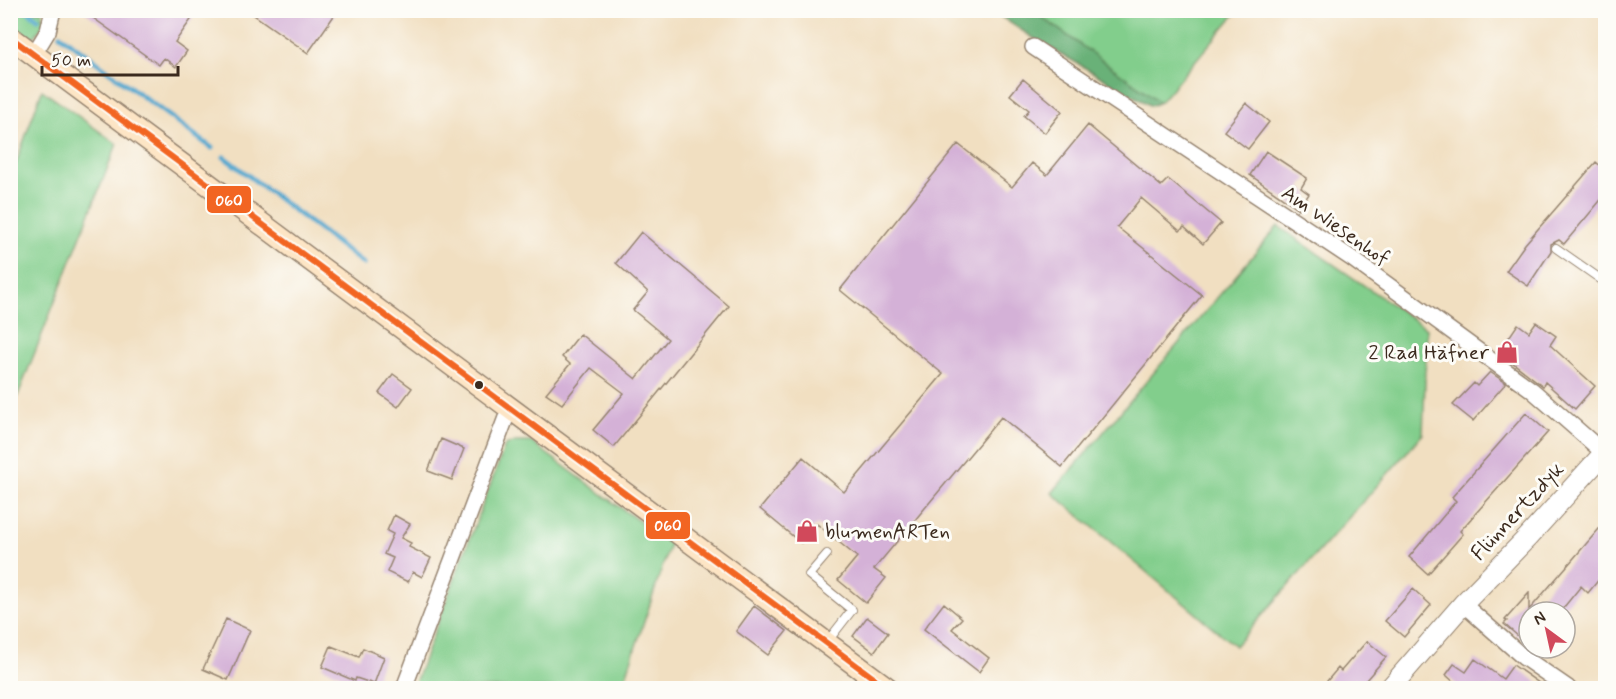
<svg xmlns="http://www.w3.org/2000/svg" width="1616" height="699" font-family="Mynerve,sans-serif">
<rect width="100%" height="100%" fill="#fdfcf7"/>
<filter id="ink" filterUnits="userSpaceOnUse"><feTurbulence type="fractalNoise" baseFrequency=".0167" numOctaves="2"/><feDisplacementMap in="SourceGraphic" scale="12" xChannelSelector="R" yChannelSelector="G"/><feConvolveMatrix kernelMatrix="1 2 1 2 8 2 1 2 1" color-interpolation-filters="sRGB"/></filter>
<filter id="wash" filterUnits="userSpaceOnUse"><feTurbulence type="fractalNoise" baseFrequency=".008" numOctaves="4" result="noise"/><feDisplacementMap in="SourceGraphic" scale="24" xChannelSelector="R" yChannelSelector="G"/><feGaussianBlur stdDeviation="1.35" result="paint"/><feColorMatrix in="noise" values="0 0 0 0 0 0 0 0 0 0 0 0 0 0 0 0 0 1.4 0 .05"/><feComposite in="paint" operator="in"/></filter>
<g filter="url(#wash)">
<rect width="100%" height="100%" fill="#f1dfc1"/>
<path fill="#82ce8c" stroke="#5e7c55" stroke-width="1.5" d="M10,11h33l-1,6 5,3 -13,17 -10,1 -13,-10z
M1033,11h205l-78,91z
M42,90l75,54 -106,269v-236z
M1278,226l149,103 -4,105 -188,212 -183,-153z
M515,442h16l139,102 -48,144h-209l92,-242z"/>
<path fill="#69b178" stroke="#526e4b" stroke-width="1.5" d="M992,11h41l127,91 -9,4 -116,-67z"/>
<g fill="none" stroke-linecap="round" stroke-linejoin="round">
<path stroke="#53a8cf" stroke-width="5" d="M27,10l11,9
M60,35l152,113
M224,157l140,107"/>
</g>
<g id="blocks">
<path fill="#d4b1d7" d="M82,10h116l-23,32 12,9 -11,16 -12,-9 -5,7z
M247,10h91l-30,43z
M1023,79l39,32 -17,22 -21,-17 5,-6 -19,-15z
M1246,103l23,19 -21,27 -24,-18z
M1088,125l73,61 7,-7 53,44 -18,21 -19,-17 -4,4 -39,-33 -24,29 85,68 -140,172 -61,-50 -127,152 12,9 -20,25 -28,-23 19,-23 -40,-33 -16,19 -41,-34 43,-52 41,35 99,-118 -103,-84 118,-146 54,43 20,-24 15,12z
M1266,151l41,27 -6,10 8,6 -10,15 -49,-34z
M1596,162l9,8v25l-41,49 -5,-4 -8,4v7l-23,35 -22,-15 19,-27z
M641,232l88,74 -115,141 -21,-17 31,-37 -33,-25 -29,36 -16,-11 24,-29 -8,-7 18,-23 56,45 32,-40 -35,-29 15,-18 -32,-29z
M1536,322l20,14 -6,9 45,41 -20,23 -30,-27 -2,4 -44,-34 19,-28 11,8z
M1490,372l16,11 -33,38 -20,-16 21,-22 3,3z
M393,374l19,14 -14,19 -19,-14z
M1526,413l22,19 -88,99 3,3 -35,40 -19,-17 47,-56 -4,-4z
M441,439l23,10 -12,31 -24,-9z
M394,515l16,9 -9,14 10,5 -2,4 22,11 -9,19 -9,-5 -5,10 -21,-10 6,-14 -9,-4 9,-20 -6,-3z
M1605,522v50l-17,21 -7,-7 -21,26h-31v14l-10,11 -15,-13 3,-3 -2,-1 24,-27v17z
M1413,589l18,16 -27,32 -19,-16z
M944,603l18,15 -10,11 37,29 -10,14 -55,-43z
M754,606l33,25 -19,24 -32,-24z
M867,617l21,16 -14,19 -21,-16z
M226,619l24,11 -22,50 -25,-11z
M1367,641l19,16 -27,31h-38l17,-20 3,3z
M331,646l28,11 4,-9 21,9 -10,27 -18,-6 -1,3 -33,-14z
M1475,659l28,20 10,-14 33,23h-91l2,-3 -11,-10 8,-11 12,8z"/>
</g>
</g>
<g filter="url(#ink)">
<use href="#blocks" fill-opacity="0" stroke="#968470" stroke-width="1.5"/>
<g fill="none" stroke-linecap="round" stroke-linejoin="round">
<g stroke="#968470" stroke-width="10">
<path id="service" d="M1556,248l50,35
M827,642l25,-32 -43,-35 18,-21"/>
</g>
<g stroke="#968470" stroke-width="18">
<path id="minor" d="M1033,47l318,211 181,132 72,63
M34,54l14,-23 5,-21
M1463,604l60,53 45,31
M404,688l106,-281"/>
</g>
<g stroke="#968470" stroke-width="22">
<path id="tertiary" d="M1390,688l73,-84 65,-67 78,-86"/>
</g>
<g stroke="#968470" stroke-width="24">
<path id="secondary" d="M10,37l877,651"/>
</g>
<use href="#service" stroke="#fff" stroke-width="8"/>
<use href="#minor" stroke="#fff" stroke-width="15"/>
<use href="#tertiary" stroke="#fff" stroke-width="20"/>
<use href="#secondary" stroke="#fde5c5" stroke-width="21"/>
<g stroke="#fdfcf7" stroke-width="10">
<path id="bus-1" d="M10,37l877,651"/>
</g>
<use href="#bus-1" stroke="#f26522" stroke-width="6"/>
</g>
</g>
<defs>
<g id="shop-bare" transform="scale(1.8)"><path d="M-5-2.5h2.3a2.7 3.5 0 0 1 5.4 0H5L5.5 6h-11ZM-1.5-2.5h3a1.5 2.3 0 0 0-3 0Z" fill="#d1495b" stroke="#fdfcf7" stroke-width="2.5" paint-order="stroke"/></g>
</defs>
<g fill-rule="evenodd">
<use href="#shop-bare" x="1507" y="352"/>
<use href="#shop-bare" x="807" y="531"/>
</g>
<circle fill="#3b2a1e" stroke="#fdfcf7" stroke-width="2" cx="479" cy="385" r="5"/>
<g text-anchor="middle" stroke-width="6" stroke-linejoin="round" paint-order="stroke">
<g font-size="21" fill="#3b2a1e" stroke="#fdfcf7">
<text transform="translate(1336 225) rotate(34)" y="7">Am Wiesenhof</text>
<text transform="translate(1517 511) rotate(-47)" y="7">Flünnertzdyk</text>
</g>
<g font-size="21" fill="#3b2a1e" stroke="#fdfcf7" text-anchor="end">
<text x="1489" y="359">2 Rad Häfner</text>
<text x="825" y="538" text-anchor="start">blumenARTen</text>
</g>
</g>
<g stroke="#fdfcf7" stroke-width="2">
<rect x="206" y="185" width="46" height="29" rx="6" fill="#f26522"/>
<rect x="645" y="511" width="46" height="29" rx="6" fill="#f26522"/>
</g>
<g font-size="16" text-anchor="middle" font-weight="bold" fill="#fff">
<text x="229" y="206">060</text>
<text x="668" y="531">060</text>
</g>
<rect width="1616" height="699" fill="none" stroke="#fdfcf7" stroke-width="36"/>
<g transform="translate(1547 630) rotate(327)"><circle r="28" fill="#fdfcf7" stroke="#afa8a0" stroke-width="1.5"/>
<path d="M0-4.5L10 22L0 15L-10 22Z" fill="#d1495b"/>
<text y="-9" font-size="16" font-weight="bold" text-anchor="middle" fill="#3b2a1e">N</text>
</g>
<path d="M42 66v9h136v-9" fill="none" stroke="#3b2a1e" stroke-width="3"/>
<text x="51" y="66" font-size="18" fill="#3b2a1e" stroke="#fdfcf7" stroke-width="4.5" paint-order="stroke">50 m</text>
</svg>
